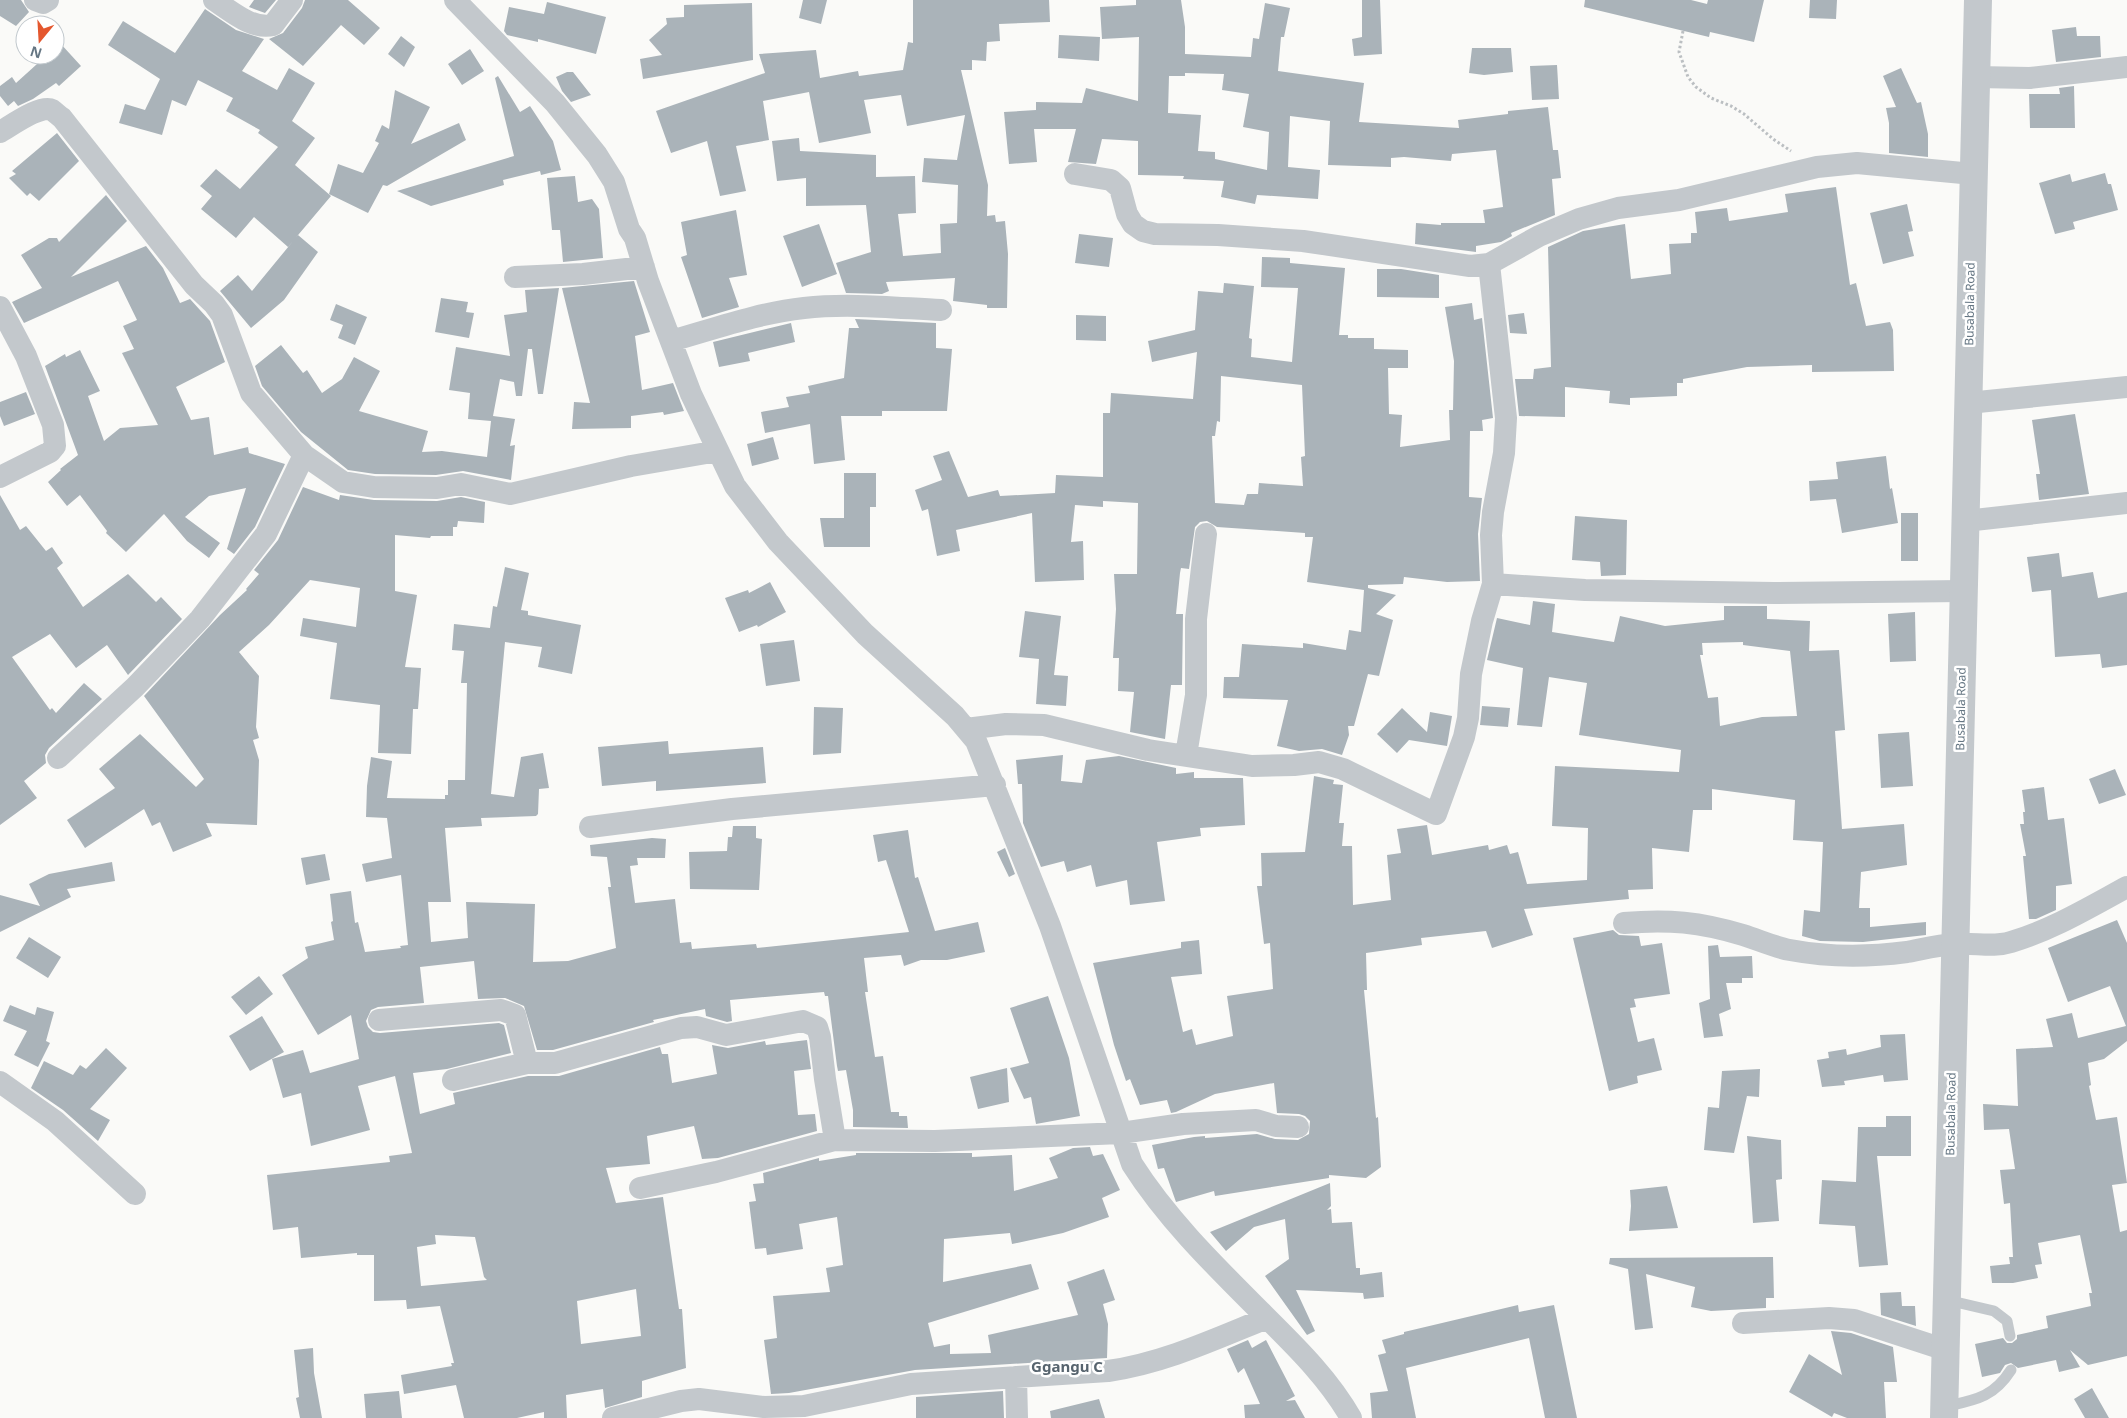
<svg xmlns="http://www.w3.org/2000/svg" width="2127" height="1418" font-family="'Noto Sans',sans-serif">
<rect width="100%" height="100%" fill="#fafaf8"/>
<path fill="#aab3b9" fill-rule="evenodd" d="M0,0h21l8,12 -13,14 -16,-10z
M254,0h22l-11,13 -16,-6z
M305,0h43l32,28 -16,17 -23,-20 -38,41 -34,-27 14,-6 19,-25z
M803,0h24l-6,24 -22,-6z
M913,0h136l1,22 -51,2 1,17 -13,1 -1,19 -14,-1v10h-11l27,115 -1,31 8,-1 1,7 9,-1 3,33 -1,54h-20v-3l-34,-4 2,-23 -69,4 3,9 -7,3 -36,-1 -10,-30 35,-11 -5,-47 -60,1v-28l-29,3 -5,-40 27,-3 1,13 76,4v22l39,-1 1,37 -18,1 5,42 38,-3 -1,-29 17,-1 1,-38 -36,-3 2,-24 33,2 8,-45 -58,11 -6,-31 -37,5 7,33 -52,10 -10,-51 -46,9 6,39 -33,6 10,45 -26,5 -13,-55 -36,12 -15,-42 109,-38 -6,-19 57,-4 4,28 38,-7 1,5 44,-6 5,-28 5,1z
M1136,0h45l4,27v27l66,3 2,-19 6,1 6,-36 25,5 -6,29h-3l-3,34 86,12 -5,39 100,6 -1,-8 50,-6v-3l40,-4 5,43h5l3,28 -9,1 3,36 -44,18 1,3 -11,6 -25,4v6l-61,-8 1,-21 25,2v-2h44l-2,-13 20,-3 -7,-57 -44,4 -1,7 -47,-4 -13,1v9l-63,-2 2,-44 -40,-5 -2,51 32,3 -2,29 -61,-4 -2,9 -34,-7 3,-16 -41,-2 1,-3 -46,-1v-34l-36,-2 -6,25 -28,-2 8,-33h-42l3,33 -28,2 -5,-52 32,-2v-8l46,1 4,-15 52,13 1,-64 -37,2 -2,-32 36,-2zM1185,73l39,1 -2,16 27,4 -6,33 26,5 -2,38 -52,-11v-7l-17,-1 3,-36 -33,-2 1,-37h16z
M1362,0h18l2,54 -28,2 -2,-17 10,-2z
M1585,0h106l16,4 1,-4h56l-10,42 -44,-10 -1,5 -125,-30z
M1810,0h27l-1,19 -27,-1z
M547,2l59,15 -10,37 -58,-15v3l-31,-7 -3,-4 5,-24 35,7z
M752,3l1,57 -110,19 -3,-20 22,-4 -13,-15 18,-16 -1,-6 18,-1v-12z
M205,9l31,21 28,9 -22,32 35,19 12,-22 26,15 -23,38 23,17 -20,27 36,31 -43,51 -34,-30 -18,21 -35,-29 11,-13 -12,-10 16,-17 24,20 38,-42 -20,-14 2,-3 -34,-19 7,-13 -35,-18 -12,26 -14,-6 -10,35 -43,-12 6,-19 20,6 15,-31 -52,-34 15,-24 52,32z
M2076,27l1,9h23l1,21 -45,5 -4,-32z
M1059,35l41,2 -1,24 -41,-3z
M401,36l14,11 -11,20 -16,-13z
M60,43l21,23 -22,20 -3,-3 -23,16 -15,7 -4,-5 -6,5 -8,-10v-10l12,-9 4,6 31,-28h8v-8z
M1472,48h39l2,24 -29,3 -15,-2z
M470,49l14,22 -22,14 -14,-21z
M1557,65l2,34 -27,1 -2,-34z
M1901,68l16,35 4,-1 7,32v23l-39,-4v-30l-3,-15 10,-1 -13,-31z
M567,72h6l18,23 -20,7 -9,-11 -6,-14z
M498,76l22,36 10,-6 23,35 8,29 -20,5 -1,-4 -37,9 1,5 -73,21 -34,-15 117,-35 -19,-78z
M2074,86l1,42h-45l-1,-34h31l-1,-6z
M395,90l35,17 -19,37 48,-21 7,17 -79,46 -4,-1 -15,28 -39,-19 9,-30 25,9 16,-30 -4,-2 7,-16 7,4z
M57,133l22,28 -40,40 -9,-8 -3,3 -18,-18 7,-4 -4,-3z
M2105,173l3,11h3l7,26 -45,12 2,7 -20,5 -16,-51 31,-9 2,8z
M575,176l3,26 14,-3 7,10 4,49 -40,4 -3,-32h-8l-5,-52z
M1836,187l14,98 6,-2 10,43 24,-4 3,8 1,41 -82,1v-7l-65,2 -64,12v4h-6v13l-47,2v7l-21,-2 1,-12 -45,-4v30l-46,-1 -4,-37h18l1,-10 17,-2 -3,-120 35,-16 42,-7 6,55 40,-5 -2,-30 22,-1v-10h6l-2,-21 32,-4 2,13 59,-9 -3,-18z
M106,195l21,26 -56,56 75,-31 17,22 17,35 10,-4 20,22 15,41 -49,25 15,33 18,-3 5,38 34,-8 1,6 36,11 -30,63 -21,27 -7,-5 19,-61 -37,8 -24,21 35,26 -11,15 -22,-17 -23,-27 -38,38 -20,-19 1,-2 -27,-36 -13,11 -19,-24 13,-12 -1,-1 18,-14 -33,-89 20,-12 1,3 14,-7 20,41 -12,5 16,45 16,-13 38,-3 -36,-72 12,-4 -11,-23 14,-6 -19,-39 -94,42 -12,-21 30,-14 -21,-33 28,-17h8l2,4z
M1907,204l6,27 -5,1 6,24 -31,8 -13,-51z
M736,210l11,65 -18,3 10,29 -37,11 -21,-61 6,-2 -6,-33z
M819,224l18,50 -35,13 -19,-51z
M1079,234l34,4 -4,29 -34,-4z
M298,235l20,17 -34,48 -33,28 -31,-37 18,-16 14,16z
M1262,257l28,1v5l55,5 -6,67h9v3h26v11l34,1v18h-20l1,46 13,1 -2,32 50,-7 -1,-30h4l1,-49 -9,-54 27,-4 2,17 8,-2 11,100 -11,2 1,11h-13l-1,66 13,1 -4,36 2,47 -33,1 -43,-5 -1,7 -35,1v3l28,7 -20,19 17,6 -14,56 -11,-2 -14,52h-6l1,9 -7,20 -20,-6 -23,2 -22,-5 11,-46 -65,-2 1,-21h15l3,-33 61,4v-5l43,7 3,-20 12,2 3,-42 -57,-8 6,-45h-8v-4l-88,-6 -10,-6 -7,1 -5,5 -6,42 -8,-1 -1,5 -4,41h7l-1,71h-11l-6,54 -35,-7 4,-40 -16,-1 1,-33h-6l3,-49 -2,-35h23l1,-71 -35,-2v6l-28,-2 -4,37 12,-1 1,39 -49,2 -3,-69 -76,17 4,21 -23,5 -9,-47 -6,2 -7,-21 27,-10 -9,-24 16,-5 19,46 30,-7 2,6 55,-3 1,-18 47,2v-64h7l1,-20 82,6 4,-47 -45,10 -4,-21 47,-11 3,-39 25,2 1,-10 30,3 -5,52 3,1 -1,18 41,5 6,-74 -37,-1zM1221,376l81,9 3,71 -4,1 2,29 -44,-3 -1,11h-11l-3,11 -29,-2 -3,-67h3l2,-15 3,1z
M1377,269h24l38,6v23l-62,-1z
M634,281l16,51 -15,4 7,54 31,-7 11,28 -20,4 -1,-3 -32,4v12l-59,1 2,-27 16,1 -28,-115z
M559,288l-16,106h-5l-6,-45h-4l-6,47h-6l-2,-14 -14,-3 -7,37 22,3 -5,27 5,-1 -4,35 -48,-9 -27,4 -61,-1 -27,-4 -47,-38 -39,-46 -7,-20 26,-21 22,28 4,-3 15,23 20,-14 12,-22 26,14 -21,40 69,20 -6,21 20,-1 45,6 4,-36 -23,-2 2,-26 -21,-3 7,-43 54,9 -6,-41 23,-3 -2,-22z
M441,298l27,4 -2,10 8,1 -5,25 -34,-6z
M336,304l31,13 -12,28 -17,-7 5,-13 -13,-5z
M1524,313l3,21 -17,-1 -2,-18z
M1076,315l30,1v25l-30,-1z
M855,319l81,4v25l16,1 -5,62h-65v5h-41l4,44 -31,4 -4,-40 -45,9 -4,-21 28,-5 -3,-10 24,-4 -2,-7 36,-8 5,-50h10z
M791,323l4,19 -47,11 2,8 -31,6 -6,-25z
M26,392l9,22 -31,12 -4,-10v-14z
M2075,414l14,80 -50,6 -3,-26h4l-8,-54z
M773,437l6,22 -27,7 -5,-22z
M1886,456l4,33 2,-1 6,35 -56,10 -6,-34 -26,2 -1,-20 29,-2 -2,-17z
M844,473h32v34h-6v40h-46l-4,-29h24z
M303,487l36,13 1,-5 34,5 63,1 24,-4 24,5 -1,21 -26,-2 -1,6h-4v9h-22l-1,2 -35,-3v56l22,4 -12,72 16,1 -3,41h-5l-2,45 -33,-1 2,-48 -50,-6 7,-56 -37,-7 3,-18 53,9 4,-39 -50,-8 -41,45 -30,27 20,24 -3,51 3,11 -6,2 6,20 -2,65 -51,-2 6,13 -39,16 -13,-30 -8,4 -8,-17 -59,39 -18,-28 48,-32 -16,-19 41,-35 56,53 8,-8 -60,-83 76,-81 27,-25 -1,-1 13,-15 -5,-4 24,-30z
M0,495l20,35 6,-4 20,25 6,-4 11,16 -6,5 26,39 45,-33 28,28 5,-5 21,22 -54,56 -21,-30 -31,23 -26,-34 -38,23 38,53 2,-2 4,5 28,-30 18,16 -53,49 -4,7 1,8 -22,18 13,17 -37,27z
M1901,513h17v48h-17z
M1575,516l52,4 -1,55 -25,1 -1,-14 -28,-2z
M2059,553l3,24 31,-5 5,26 29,-6v73l-25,3 -2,-14 -45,3 -4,-67 -19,2 -5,-35z
M505,567l24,6 -8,37 7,1v4l53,10 -9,49 -34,-7 4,-20 -37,-5 -14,152 23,3 7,-40 22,-4 6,35 -10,1 -1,25 -2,2 -55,2 1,8 -37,2 6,74h-23l3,40 37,-4 -2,-36 69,2 -2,58 35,-1 48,-13 -8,-61h3l-4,-30 -16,-1 -1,-11 62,-7 14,1 -1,19h-28l1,7 -8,1 5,37 40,-4 5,44 11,-1 1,7 64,-5 1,4 152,-16 -23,-72 -8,2 -5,-27 35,-5 7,48 3,-1 17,54 43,-9 7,30 -38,8h-26l-17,6 -3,-11 -37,3 4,34h-3l10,65 8,-1 8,56h8v4h8l1,12 -55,-1v-17l-7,-40 -8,1 -1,-5 -9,-70h-3l-1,-4 -94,8 2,21 -5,1 -21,-6 -1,-7 -52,11 1,2 -101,28h-16l-13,-44 -19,-8 -27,1 -4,-38 -54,6 4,36 -46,4 -7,3 -5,11 2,6 5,5 7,1 119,-10 5,2 7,28 -64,16 -34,4 7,41 35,-10 -2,-11 75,-17h31l101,-29 2,7h6l4,29 45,-9 -5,-29 16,3 37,-7 1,4 41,-5 4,29 -17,2 4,44 17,-1 2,17 -99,27 -16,1 -8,-33 -47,10 3,28 -44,4 10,35 47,-6 16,112h3l4,59 -44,13v16l-37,11 -2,-19 -37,6 1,23h-23v-6l-27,6h-53l-8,-33 -52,9 -3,-19 51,-9 -1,-3h3l-14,-57 -33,3 -1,-9 -32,1v-46h-17v-2l-56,5 -3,-31 -25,3 -6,-55 123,-13 -1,-6 23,-3 -17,-77 -37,10 12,44 -59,16 -10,-53 -18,5 -11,-39 31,-9 7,23 49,-14 -8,-44 -33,20 -36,-60 26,-17 -3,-11 29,-7 -3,-18 2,-1 -3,-27 21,-3 4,32 3,-1 7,30 36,-4 -1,-2 8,-1 -7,-70 -35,7 -4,-18 30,-6 -5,-40 -21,-1 1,-31 4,-29 21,4 -5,37 58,1v-4h3v-15h17l2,-97h-6l3,-32 -12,-1 2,-26 36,4 3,-22 4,1zM435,1235l40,2 9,40 3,3 -66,6 -4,-39 19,-3zM636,1289l5,47 -60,8 -4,-43z
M770,582l16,30 -28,15 -1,-2 -18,7 -14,-34 23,-8 1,3z
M1533,601l22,3 -3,28 62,10 6,-26 45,10 59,-6v-14h43v13l43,2 -1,30 30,-1 6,80 -10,1 7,98 62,-5 3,41 -46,7 -2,36h11v19l56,-5v13l-63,7 -43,-1 -18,-5 2,-26 16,2 3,-70 -30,-2 2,-40 -83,-11v21h-19l-4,42 -37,-4 1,41 -25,1 1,9 -105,10 9,26 -41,13 -6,-17 -65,7 1,7 -56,8 1,37h-3l12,128 2,-1 3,50 -15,11 -37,-3v3l-114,18 -1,-5 -38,11 -12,-34 -6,1 -6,-24 42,-8 11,-1v2l52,-4 18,5 23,1 11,-6 1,-13 -5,-5 -6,-2 -22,-1 -3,-30 -59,11 -39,18 -5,1 -4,-13 -27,5 -10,-26 -4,2 -12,-36 -21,-82 88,-15v-6l18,-2 3,34 -31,3 12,55 9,-3 4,16 37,-9 -6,-40 46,-7 -3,-46 -6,1 -7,-58h5l-1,-33 44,-1 9,-76 20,4 -1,4 10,1 -4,38h5l-2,23h10l1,59 38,-5 -4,-45 14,-2 -4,-24 30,-4 5,30 56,-10 1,5 18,-5 3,9 8,-2 9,32 60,-4 1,-52 -36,-2 3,-60 124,6 2,-22 -102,-15 8,-52 -38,-6 -7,50 -25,-2 6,-57 -36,-8 10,-42 33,7zM1743,642v3l47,6 7,65 -35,1 -42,9 -2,-29 -10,1 -8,-43h3l-1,-12z
M1025,611l36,5 -7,59 14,1 -2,30 -30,-2 3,-45 -20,-2z
M1915,612l1,49 -26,1 -2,-48z
M794,640l6,41 -34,5 -6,-42z
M1482,706l28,2 -2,19 -28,-2z
M814,707l29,1 -2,45 -28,2z
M1402,708l25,24 3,-20 22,4 -5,30 -38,-6 -12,13 -20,-19z
M1909,732l4,54 -32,2 -3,-54z
M668,741l1,13 94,-7 3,36 -110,8v-10l-54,5 -4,-39z
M1063,755l-2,26 21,2 4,-23 33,-4 57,12v6l18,-2v6h49l2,47 -45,3 1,8 -44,6 8,59 -35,4 -3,-25 -31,7 -5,-22 -24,7 -3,-11 -23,6 -18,-44 -1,-39h-4l-2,-24z
M2115,769l11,26 -27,9 -10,-25z
M2044,787l4,33 16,-2 8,66 -16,2v24l-20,9h-7l-6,-63h3l-6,-32h4l-1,-12h2l-3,-22z
M733,826h23v12l6,1 -3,51 -69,-1 -1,-37 38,-1 1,-14h4z
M1005,848l10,26 -6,3 -12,-25z
M325,854l5,26 -24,5 -5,-27z
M112,862l3,19 -48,8 4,8 -71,35v-37l40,11 -11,-22 20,-10z
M2117,920l10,23v98l-23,18 -16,4 3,22 -2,1 7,34 21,-3 10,66 -15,2 8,47 7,-2v126l-39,9 -18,-15 10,17 -21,5 -3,-12 -38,8 -7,-5 -6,2 -5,8 -18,4 -7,-33 28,-6 4,5h5l5,-4v-4l31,-7 -2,-12 45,-10 -2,-13h3l-12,-58 -42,8 4,21 -7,1 3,13 -25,5h-21l-2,-17 20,-2 -1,-7h4l-3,-54 -6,1 -4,-34 15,-1 -6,-40 -25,1 -1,-26 35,2 -2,-57 37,-2 -7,-28 26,-6 6,25 48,-12 -16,-40 -42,16 -20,-54z
M1613,930l6,5 20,1 2,10 21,-3 8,51 -36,5 2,8 -6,1 8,34 16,-4 8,32 -25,6 1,7 -29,8 -36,-153z
M29,937l32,20 -13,21 -32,-20z
M1718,945l2,12 32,-1 1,22h-11v5h-16l5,26 -12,5 4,22 -19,2 -5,-35 11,-4 -2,-53z
M259,976l14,18 -27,21 -15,-18z
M1048,996l21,62 11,58 -44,8 -5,-27 -7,2 -14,-31 19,-5 -19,-55z
M10,1005l25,10 2,-8 17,5 -8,29 4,2 -12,24 -24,-12 13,-24 -24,-10z
M262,1016l22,36 -34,19 -21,-35z
M1905,1034l3,46 -24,2 -1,-7 -39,6 1,4 -23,2 -5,-27 12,-2 -1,-6 18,-3 1,6 34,-8 -1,-12z
M106,1048l21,20 -37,41 20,11 -12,21 -35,-31 -32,-22 13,-27 29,14 7,-10 6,4z
M1007,1068l2,34 -31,7 -8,-32z
M1760,1069l-1,28 -12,-1 -13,57 -30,-3 4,-43 11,1 3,-37z
M1886,1116h25v40h-34l11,109 -29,2 -4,-41 -36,-2 3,-44 34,2 2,-55h28z
M1747,1136l34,4 1,39 -6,1 3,41 -26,2z
M1090,1147l3,9 10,-2 17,36 -18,8 7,19 -46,16 -51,11 -2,-11 -66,6 -1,43 88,-18 8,25 -111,34 6,24 16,-3v10l41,-1 -3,-18 90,-20 -11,-33 37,-13 11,31 -12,4 5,20 -1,34 -192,12 -126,23 -18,1 -7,-54 13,-2 -4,-42 57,-4 -4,-24 17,-3 -6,-48 -38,7 4,25 -36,6 -1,-7 -11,1 -6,-47 7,-1 -3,-17 11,-1 -1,-10 56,-15v3l37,-6v-2h116v4l40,-2 2,36 44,-13 -9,-20 24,-10z
M1330,1183l1,23 -4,4 4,-1 1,14 20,-1 4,46h4v7l22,-3 2,25 -20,2 -1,-6 -67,-3 19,41 -8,4 -42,-59 24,-17 -4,-40 -31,8 -28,24 -16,-19z
M1667,1186l11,42 -49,3 2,-25 -1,-16z
M1773,1257l1,41h-8v10l-55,3 -20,-4 4,-20 -49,-13 7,54 -18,2 -7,-61 -19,-5 1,-6z
M1901,1292l1,14h13l1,20 -35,-11 -1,-22z
M1518,1305l1,7 35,-7 23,113h-32l-16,-80 -123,30 10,50h-44l-2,-25 18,-2 -10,-36 8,-2 -4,-13 22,-6v-2z
M1831,1331l20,2 42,14 4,35h-13l2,36h-39l-13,-5 -2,4 -43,-25 20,-38 33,21z
M1248,1340l4,8 14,-8 29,56 -9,5 9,-1 10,18h-60l-1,-13 16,-1 -16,-36 -6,5 -11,-24z
M313,1348l1,25 8,45h-22l-4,-20 3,-1 -5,-47z
M2092,1388l17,30h-24l-11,-19z
M399,1391l3,27h-36l-2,-24z
M1003,1391l1,27h-88v-21z
M1099,1399l6,19h-54l-1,-7z"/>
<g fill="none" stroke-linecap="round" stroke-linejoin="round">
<path stroke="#bbbfc2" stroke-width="3" stroke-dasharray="2.5 2.5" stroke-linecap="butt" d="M1683,31l-4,21 9,25 8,10 15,11 20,8 13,8 29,25 18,12"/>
<path stroke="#c3c8cc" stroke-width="11" d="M1947,1300l47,11 13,10 3,15
M1944,1407c31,-7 49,-9 67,-37"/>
<path stroke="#c3c8cc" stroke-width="22" d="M35,0l8,3 5,-3
M214,0c17,11 38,30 59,25l19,-25
M455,0l100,103 42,52 17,27 15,47 6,9 13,43 43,113 44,92 43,56 87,92 90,82 21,25 74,185 82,238c35,55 82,101 128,147 32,32 68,66 91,107
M1976,77l54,1 97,-11
M0,132c11,-6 41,-28 52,-22 3,2 7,6 10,8l132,167 20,19 8,11 29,78 53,62 39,27 31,5 63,1 24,-4 49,10 121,-28 87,-15
M1075,174l36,6 9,8 7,26 6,10 10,7 12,3 63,1 85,6 167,25 19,-2 50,-28 40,-17 39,-11 61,-8 138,-33 40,-4 116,11
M515,277l68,-3 61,-7
M0,307l26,49 27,69 2,21 -5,6 -50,25
M671,341c43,-12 87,-28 133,-33 45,-5 92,0 137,2
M1968,403l159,-16
M1965,521l162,-18
M1493,584l92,6 189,3 190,-2
M966,729l40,-5 38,1 104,25 104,16 42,-1 25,-3 24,7 93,45 28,-77 4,-19 3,-44 11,-53 11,-37 -2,-49 2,-23 11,-59 2,-35 -17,-154
M1186,755l10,-60v-76l10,-85
M58,758l77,-71 65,-68 66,-85 38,-79
M590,827l142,-18 263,-24
M1624,923c44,-4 76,-1 119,12 16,5 31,12 47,15 37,7 79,7 117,2 16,-3 32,-7 48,-8 19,-2 37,4 56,-2 41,-12 79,-35 116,-55
M379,1020l122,-10 14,5 12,48
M453,1080l74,-17h28l126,-35 16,-1 29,8 77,-14 14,6 3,10 5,42 10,61
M0,1082l55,39 80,73
M640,1188l76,-16 119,-32 100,1 186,-8 62,-9 73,-4 20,6 22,1
M1743,1323l86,-5 25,2 92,30
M1016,1377l1,41
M613,1418l68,-17 18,-2 65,8 40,-1 107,-22 197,-13c56,-8 107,-32 159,-53"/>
<path stroke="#c3c8cc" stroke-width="28" d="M1944,1418l34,-1418"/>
</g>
<g text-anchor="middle" stroke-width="5" stroke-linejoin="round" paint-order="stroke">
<g font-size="12" fill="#657683" stroke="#fff">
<text transform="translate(1970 304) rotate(-89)" y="4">Busabala Road</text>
<text transform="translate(1961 709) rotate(-89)" y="4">Busabala Road</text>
<text transform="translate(1951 1114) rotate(-89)" y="4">Busabala Road</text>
</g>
<g font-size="15" font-weight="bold" fill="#57646e" stroke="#fff">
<text x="1067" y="1372">Ggangu C</text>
</g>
</g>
<g transform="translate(40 40) rotate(198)"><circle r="24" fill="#ffffff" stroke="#c1c8cd"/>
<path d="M0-4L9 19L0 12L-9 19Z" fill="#e4572e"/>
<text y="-8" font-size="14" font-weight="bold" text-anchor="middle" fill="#657683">N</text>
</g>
</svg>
